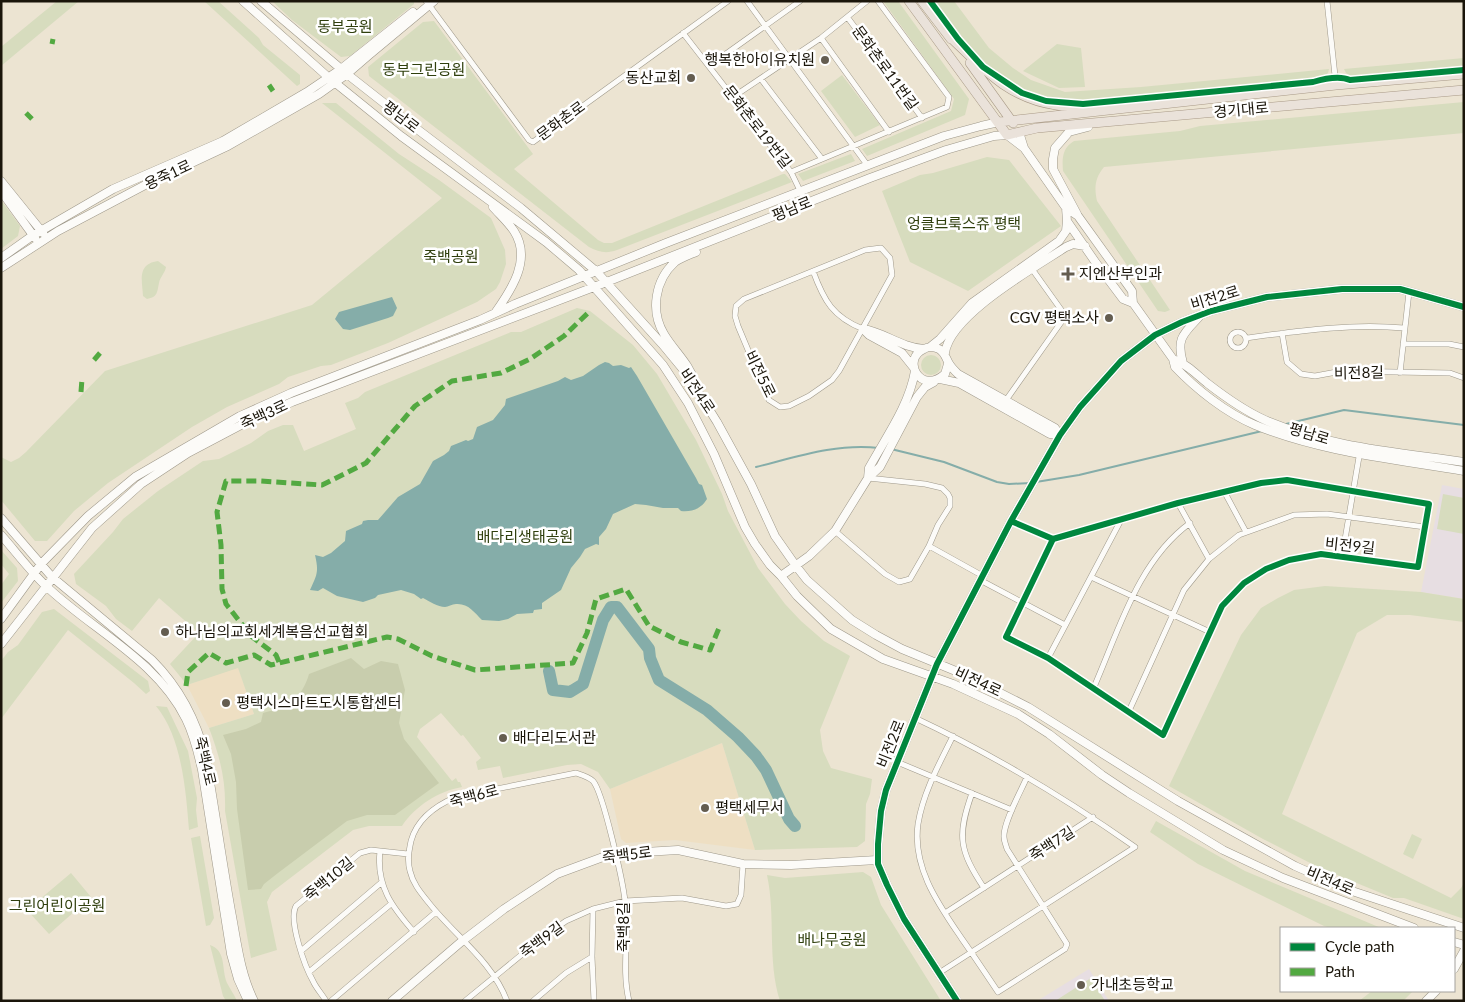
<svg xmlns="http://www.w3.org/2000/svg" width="1465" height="1002" font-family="Lato,'Noto Sans KR',sans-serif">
<rect width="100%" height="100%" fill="#ece4d2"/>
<path fill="#eedfc3" d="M238,667l16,47 -45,14 -22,-43z
M722,743l33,107 -80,-10 -49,3 -5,-4 -11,-50z"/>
<path fill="#e7dee2" d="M1442,485l22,4v110l-43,-7z
M1089,969l20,32h-72z"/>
<path fill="#d7dcbe" d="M57,1h22l-78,65v-19z
M204,1h14l41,37 4,7 37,30v9l-3,2z
M272,1h142v3l-64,52 -9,1 -49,-37z
M883,1h15l71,98 -4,16 -98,41 -5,-7 89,-38 3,-12z
M934,1h20l35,47 24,20 18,12 34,12 76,-5 188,-18 -1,4 -10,7 -11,2 -226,21c-11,-1 -23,-1 -34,-3 -51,-13 -83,-59 -113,-99z
M434,21l99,133 -19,15 84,71 6,3h8l171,-69h2l7,8 -175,68c-11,4 -18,2 -28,-3l-220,-171 -1,-9 55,-45z
M1057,44l24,4 4,39 -26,1 -36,-17z
M1464,58v9l-112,10 -6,-4 -2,-4z
M842,75l38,50 -25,12 -34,-46z
M1464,102v31l-360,34c-9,11 -10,20 -7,34l73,109 -5,2 -7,-1 -95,-140c-1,-12 -1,-23 11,-30l106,-10 20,-5z
M322,103h14l63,51 40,26 52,38 14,32 1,14 -6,18 -4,7 -19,13 -89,41 -57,22 -10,1 -33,11 -9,7 -52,23 -35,20 -84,56 -34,28 -27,30h-12l-34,-41v-43l10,5 8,-4 7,-6 79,-81 207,-66 130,-107z
M851,154l4,7 -52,20 -5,-7z
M987,157l22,3 52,66 -93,65 -58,-29 -28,-71 38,-16 13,-2z
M1,200l19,26 -2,10 -17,13z
M158,261l8,6c-1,6 -6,10 -7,16 -2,9 -1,14 -12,16l-4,-3c-1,-16 -6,-32 15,-35z
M577,308l13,3 43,34 24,29 39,66 26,54 6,17 30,57 27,36 16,17 23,20 26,15 -30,74 3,21 8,17 41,11 -2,15 -4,10 -1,37 -8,6 -102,3 -33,-107 -112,46 -12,-17 -17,-8 -14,1 -64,13 -3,-12 -22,4 -2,-8 5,-4 -18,-23 -2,1 -20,-23 -21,16 -3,8 35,44 4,-3 2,4h2l2,5c-23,4 -47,19 -60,39h-33l-16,4 -81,62 -5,10 10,48 -26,8 -26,-147c1,-31 -5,-54 -16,-83l45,-14 -16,-46 -51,17 -17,-21 29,-31 -40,-35 -27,33 -16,-12 -10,-13 -30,-22 -2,-10 39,-42 10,-13 35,-28 45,-30 16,-2 32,-16 17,-12 15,-6h10l11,26 52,-22 -11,-26 13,-5 7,-6 146,-60h10z
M921 365a10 10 0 1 1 20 0a10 10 0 1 1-20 0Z
M1443,494l21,4v36l-27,-5z
M1,550l16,18 1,13 -17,22v-18l8,-11 -8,-10z
M1325,586l96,6 43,7v23l-54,-7h-23l-30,18 -75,181 169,84 10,-10 3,-5v36l-60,-21h-11l-75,-31 -55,-28 -94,-53 72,-151 20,-27 17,-10 16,-8z
M54,609l94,72 2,10 -4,3 -12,-11 -66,-53 -67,89v-58l7,-9 10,-7 24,-33z
M156,706l11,1 21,44 9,47 -1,12 2,17 -9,3c-3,-38 -7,-93 -33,-124z
M1156,821l89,50 136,57h-50l-7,-2 -126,-62 -48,-32z
M1412,834l10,5 -9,20 -10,-5z
M200,836l14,82 -4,7 -4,1 -15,-88z
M863,872l8,5 10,28 60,96h-161c-13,-41 -4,-84 -13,-126l18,3z
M71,873l20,24 -42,37 -22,-24z
M210,945c17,6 11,24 17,38 3,6 7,11 10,18h-11l-3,-5z
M1091,978l14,23h-50z
M1372,991h41l-10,10h-44z"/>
<path fill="#c8cdad" d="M351,658l13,11 17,-8 17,3 7,26 -6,33 5,16 35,44 -44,32h-28l-20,6 -69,52 -14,11 -3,5 -13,1 -11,-81 -1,-27 -5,-28 -8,-19 23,-6 15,-7 2,-9c24,-6 39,-14 46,-39z"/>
<path fill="#85ada9" d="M392,297l5,11 -4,8 -5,2 -38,12 -7,-1 -8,-10 4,-7z
M605,362l4,1 4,3 8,-1 8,3 2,-1 6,9 59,102 3,6 3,1 5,14c-6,10 -15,13 -26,12l-3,-3h-15l-17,-3 -11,-1 -22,10 -7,15 -7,8v8l-3,-1 -11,5 -5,8 -9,11 -10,22 -19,13v6l-8,1 -1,3 -16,1 -9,5 -9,2 -17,-1c-8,-8 -14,-17 -26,-16 -4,0 -8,3 -11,3 -7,0 -16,-6 -22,-9l-2,1 -7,-5 -13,-4 -23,5 -3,3 -12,4 -26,-6 -14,-8 -5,3 -8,-1c7,-15 9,-18 5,-35l8,2 8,-4 14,-12 1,-10 16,-7 1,-3 5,-1h10l20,-23 22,-13 13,-23 11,-6 5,-4 2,-5 15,-6 2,1 5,-2 4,-12 16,-7 12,-15 1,-6 52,-18 7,-4 6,3 12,-4 16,-11z"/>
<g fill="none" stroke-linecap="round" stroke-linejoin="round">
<path stroke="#85ada9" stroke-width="2" d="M1286,424l58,-14 120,15
M891,449l53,13 53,20 12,2 22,-1
M756,467c40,-10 81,-24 123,-19
M1036,482l43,-7 183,-44"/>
<path stroke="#85ada9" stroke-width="12" d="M549,671l4,19 17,2 13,-8 20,-64 8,-13h6l32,42 1,9 9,22 48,30 31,27 18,19 10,14 23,49 6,7"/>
<g stroke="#9e988a" stroke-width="6">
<path id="street" d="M426,1l103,139 4,2 195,-141
M747,1l121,165
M1327,1l9,84
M848,18l74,100
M683,33l108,139 15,31
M821,38l68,94
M709,66l91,-65
M761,79l61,80
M733,97l88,-59 46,-37
M791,172l156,-65 2,-10 -71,-96
M881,248l9,10 2,17 -53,96 -7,9 -23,16 -20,10 -9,1 -11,-7 -31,-74 -3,-10 1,-10 8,-7 121,-49z
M813,271c11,30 20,46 50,58
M1230 340a8 8 0 1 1 16 0a8 8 0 1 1-16 0Z
M1282,333l5,29 14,12 14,2 27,-5 108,2 14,5
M1246,338c52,-7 106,-15 158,-10
M1403,344h46l15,3
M1400,373l9,-81
M1004,403l58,-82v-10l-30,-42
M868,478l57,6 17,4 6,6 2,4v8l-12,19 -9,21
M1225,493l21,39
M1178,503l31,56
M1011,521l42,18 -47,98 42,21 115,77 59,-129 22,-23 22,-14 23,-9 32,-6 97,13 11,-63 -142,-24 -26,3 -83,20 -125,36
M835,531l50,43 14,8 11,-3 19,-33 54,30
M1342,557l18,-106
M1091,577l119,55
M980,580l85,45
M1048,658l73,-138
M1094,687c25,-57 44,-126 96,-164
M1129,711l55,-121 25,-31 30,-24 55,-20 33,-1 98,13
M915,718c77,36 150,80 220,129l-196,126
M953,736c-14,28 -30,57 -35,88 -6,44 21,81 44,115 12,17 24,35 36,53l67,-43 2,-5 -60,-95c-1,-4 -3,-8 -3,-12 -1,-14 17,-46 23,-60
M897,762l115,48
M972,793c-15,43 -13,57 12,95
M380,851c-4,35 12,56 34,81
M593,909l-1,48 2,44
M945,913l148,-96
M301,951l81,-69
M309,972l82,-68
M326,1001c-4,-7 -10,-13 -13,-20 -8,-14 -25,-61 -17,-75l64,-53 11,-3 37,4
M331,1001l105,-89
M465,1001l77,-63 24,-17 27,-12 32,-8 57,-3 44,8 11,-2 4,-9 2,-31
M507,1001c-15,-40 -52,-65 -78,-98 -8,-10 -16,-19 -19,-32 -3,-11 -1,-20 1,-30 6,-22 26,-36 45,-44l120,-24c6,2 13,4 17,8 10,11 30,101 32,120 5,33 -4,66 4,100
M533,1001l33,-28 26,-16"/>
</g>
<g stroke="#9e988a" stroke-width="9">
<path id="secondary" d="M243,1l85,76 73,59 145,106 33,28 84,95 25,38 26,51 31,73 10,17 15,21 11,11 16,20 34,33 52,30 70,25 65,30 31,20 53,41 27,18 94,57 60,28 131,50
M261,1l86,73 70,55 104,79 75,63 66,73 24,29 11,17 20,32 34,62 24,52 21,30 11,14 45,40 24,15 26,14 61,25 65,33 150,94 117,65 57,25 112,37
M1019,132l5,16 42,60 12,8 54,75 1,12 40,56 2,8c21,22 51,46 80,58 66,27 139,34 209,46
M1,181l42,52
M1,191l34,47
M493,207c7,8 15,15 21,24 18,28 -2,58 -19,82
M1066,208l1,13 29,42 27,36 10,4
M1077,214l-24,-45v-10l2,-11 14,-16 19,-5
M1,258l31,-22 81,-47 110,-48 84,-49 34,-23 72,-57
M1,268l57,-37 89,-47 79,-37 93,-53 28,-20 22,-19 65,-54
M863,329l6,6 33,18 12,15
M863,329c23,4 37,18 61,20
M930,347l10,-8 32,-36 87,-62 7,-10 1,-10
M945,353c5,-38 89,-85 121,-106l7,-3 12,2
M1173,359c14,5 23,15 34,24 18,14 38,28 58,37 63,27 132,32 199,42
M1183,363c-7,-24 0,-29 16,-46
M948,364l-3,10c-25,22 -44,-15 -21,-25 5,-3 11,-2 15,0 7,4 7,11 11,16 2,3 5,6 8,9l97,54 5,7
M940,379l19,4 91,51 10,1
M695,383c-5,-19 -21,-32 -31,-49 -14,-23 -9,-54 11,-72 6,-4 14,-7 21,-10
M868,478l1,-10c17,-31 40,-62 46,-97
M1,518l51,59 100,83c28,28 45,61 54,99 9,51 16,102 25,152 6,31 9,62 23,90
M1,535c15,17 29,36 45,51 46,44 111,74 140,133 8,16 12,33 16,51l29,184 7,25 10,22
M781,576l28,-20 26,-25 33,-53 12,-11 37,-70 8,-10 9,-5
M1,619l40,-55 47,-48 47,-39 105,-61 51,-23 189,-73 35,-16 151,-61 278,-107 37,-10 18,-4
M1,644l91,-116 49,-44 47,-31 53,-28 51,-23 302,-115 276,-109 76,-28 48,-14 13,-1 17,13
M1454,942l10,3
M1454,969l10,-18
M392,1001l69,-59 43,-33 53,-35 46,-17 25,-4 50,-3 65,14 48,1 86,-5
M957,1001l-53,-82 -17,-34 -9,-21v-20l3,-33 5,-21 51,-126 74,-143 49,-86 20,-28 41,-46 34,-26 27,-13 29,-11 56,-14 75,-8h58l64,18
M1426,1001l10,-10"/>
</g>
<g stroke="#a99a87" stroke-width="10">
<path id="primary" d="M909,1l98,134 30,-7 427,-38
M922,1l29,38
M948,35c34,32 59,63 108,70 18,3 36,-1 54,1
M970,63l43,60
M999,122l337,-37 128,-11"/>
</g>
<use href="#street" stroke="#fcfbf8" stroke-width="5"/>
<use href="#secondary" stroke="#fcfbf8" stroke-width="8"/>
<use href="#primary" stroke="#eae2da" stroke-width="9"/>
<path stroke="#52a941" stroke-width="5" stroke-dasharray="10 5" stroke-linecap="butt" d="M52,44l1,-5
M269,85l4,6
M26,113l6,6
M94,360l6,-7
M81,392l1,-13
M279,662l-3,-7 -25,-19 -25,-32 -4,-15 -1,-44 -4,-33 9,-31h35l61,4 44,-22 49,-57 37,-25 49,-8 29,-14 34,-23 26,-25
M186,686l2,-14 21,-19 17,10 28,-8 17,10 116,-28 11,2 34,17 43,14 98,-7 14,-30 9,-34 30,-10 23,37 32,16 29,8 9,-22"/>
<g stroke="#fff" stroke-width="9">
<path id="cycleway" d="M930,1l28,38 25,28 39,26 24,8 37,3 230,-22c10,-3 26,-7 37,-2l114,-10
M1011,521l42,18 -47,98 42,21 115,77 59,-129 22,-23 22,-14 23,-9 32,-6 97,13 11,-63 -142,-24 -26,3 -83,20 -125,36
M957,1001l-53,-82 -17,-34 -9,-21v-20l3,-33 5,-21 51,-126 74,-143 49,-86 20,-28 41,-46 34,-26 27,-13 29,-11 56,-14 75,-8h58l64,18"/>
</g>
<use href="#cycleway" stroke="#00873e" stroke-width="6"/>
</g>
<g fill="#645d50" stroke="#fff" stroke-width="2">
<circle cx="825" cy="60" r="5"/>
<circle cx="691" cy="78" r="5"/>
<path d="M1065.5 266.5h5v5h5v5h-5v5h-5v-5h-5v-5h5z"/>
<circle cx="1109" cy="318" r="5"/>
<circle cx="165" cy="632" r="5"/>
<circle cx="226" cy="703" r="5"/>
<circle cx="503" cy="738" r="5"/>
<circle cx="705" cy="808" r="5"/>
<circle cx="1081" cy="985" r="5"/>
</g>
<g text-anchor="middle" stroke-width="5" stroke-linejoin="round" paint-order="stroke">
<g font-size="15" fill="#2f3f0d" stroke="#fff">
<text x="345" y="32">동부공원</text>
<text x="424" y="75">동부그린공원</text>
<text x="964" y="229">엉클브룩스쥬 평택</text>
<text x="451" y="262">죽백공원</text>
<text x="525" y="542">배다리생태공원</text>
<text x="57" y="911">그린어린이공원</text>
<text x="832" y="945">배나무공원</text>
</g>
<g font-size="15" fill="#1a150a" stroke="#fff" text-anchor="start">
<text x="815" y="65" text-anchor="end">행복한아이유치원</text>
<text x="681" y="83" text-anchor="end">동산교회</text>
<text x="1079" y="279">지엔산부인과</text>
<text x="1099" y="323" text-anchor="end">CGV 평택소사</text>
<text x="175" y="637">하나님의교회세계복음선교협회</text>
<text x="236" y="708">평택시스마트도시통합센터</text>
<text x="513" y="743">배다리도서관</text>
<text x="715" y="813">평택세무서</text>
<text x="1091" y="990">가내초등학교</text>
</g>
<g font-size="15" fill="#1a150a" stroke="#fff">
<text transform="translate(885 68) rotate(54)" y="5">문화촌로11번길</text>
<text transform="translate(1241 110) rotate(-5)" y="5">경기대로</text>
<text transform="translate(401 117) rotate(38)" y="5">평남로</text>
<text transform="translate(561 121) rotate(-36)" y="5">문화촌로</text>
<text transform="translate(757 127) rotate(52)" y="5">문화촌로19번길</text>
<text transform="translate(168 175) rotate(-25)" y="5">용죽1로</text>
<text transform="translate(792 209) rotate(-22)" y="5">평남로</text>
<text transform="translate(1215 298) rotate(-17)" y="5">비전2로</text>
<text transform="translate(1359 373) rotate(-1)" y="5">비전8길</text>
<text transform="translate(760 374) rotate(64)" y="5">비전5로</text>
<text transform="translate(697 391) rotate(56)" y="5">비전4로</text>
<text transform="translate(264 415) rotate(-25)" y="5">죽백3로</text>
<text transform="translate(1309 434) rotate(17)" y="5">평남로</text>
<text transform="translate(1350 546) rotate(6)" y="5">비전9길</text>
<text transform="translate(978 682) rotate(25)" y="5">비전4로</text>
<text transform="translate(891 744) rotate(-68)" y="5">비전2로</text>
<text transform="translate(205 761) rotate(77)" y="5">죽백4로</text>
<text transform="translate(474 796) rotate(-15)" y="5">죽백6로</text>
<text transform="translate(1052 844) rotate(-33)" y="5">죽백7길</text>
<text transform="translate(627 855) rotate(-7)" y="5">죽백5로</text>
<text transform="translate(329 879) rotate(-39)" y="5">죽백10길</text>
<text transform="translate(1330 881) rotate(23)" y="5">비전4로</text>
<text transform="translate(624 927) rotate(-90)" y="5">죽백8길</text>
<text transform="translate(542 940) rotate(-36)" y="5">죽백9길</text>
</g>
</g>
<rect width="1465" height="1002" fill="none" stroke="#1a150a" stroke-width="5"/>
<rect x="1280" y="927" width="175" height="65" fill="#ffffff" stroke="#a3a19d"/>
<rect x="1290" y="943" width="25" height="8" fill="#00873e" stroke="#a3a19d"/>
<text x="1325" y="952" font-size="15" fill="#1a150a">Cycle path</text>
<rect x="1290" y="968" width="25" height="8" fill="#52a941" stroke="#a3a19d"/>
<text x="1325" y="977" font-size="15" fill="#1a150a">Path</text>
</svg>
